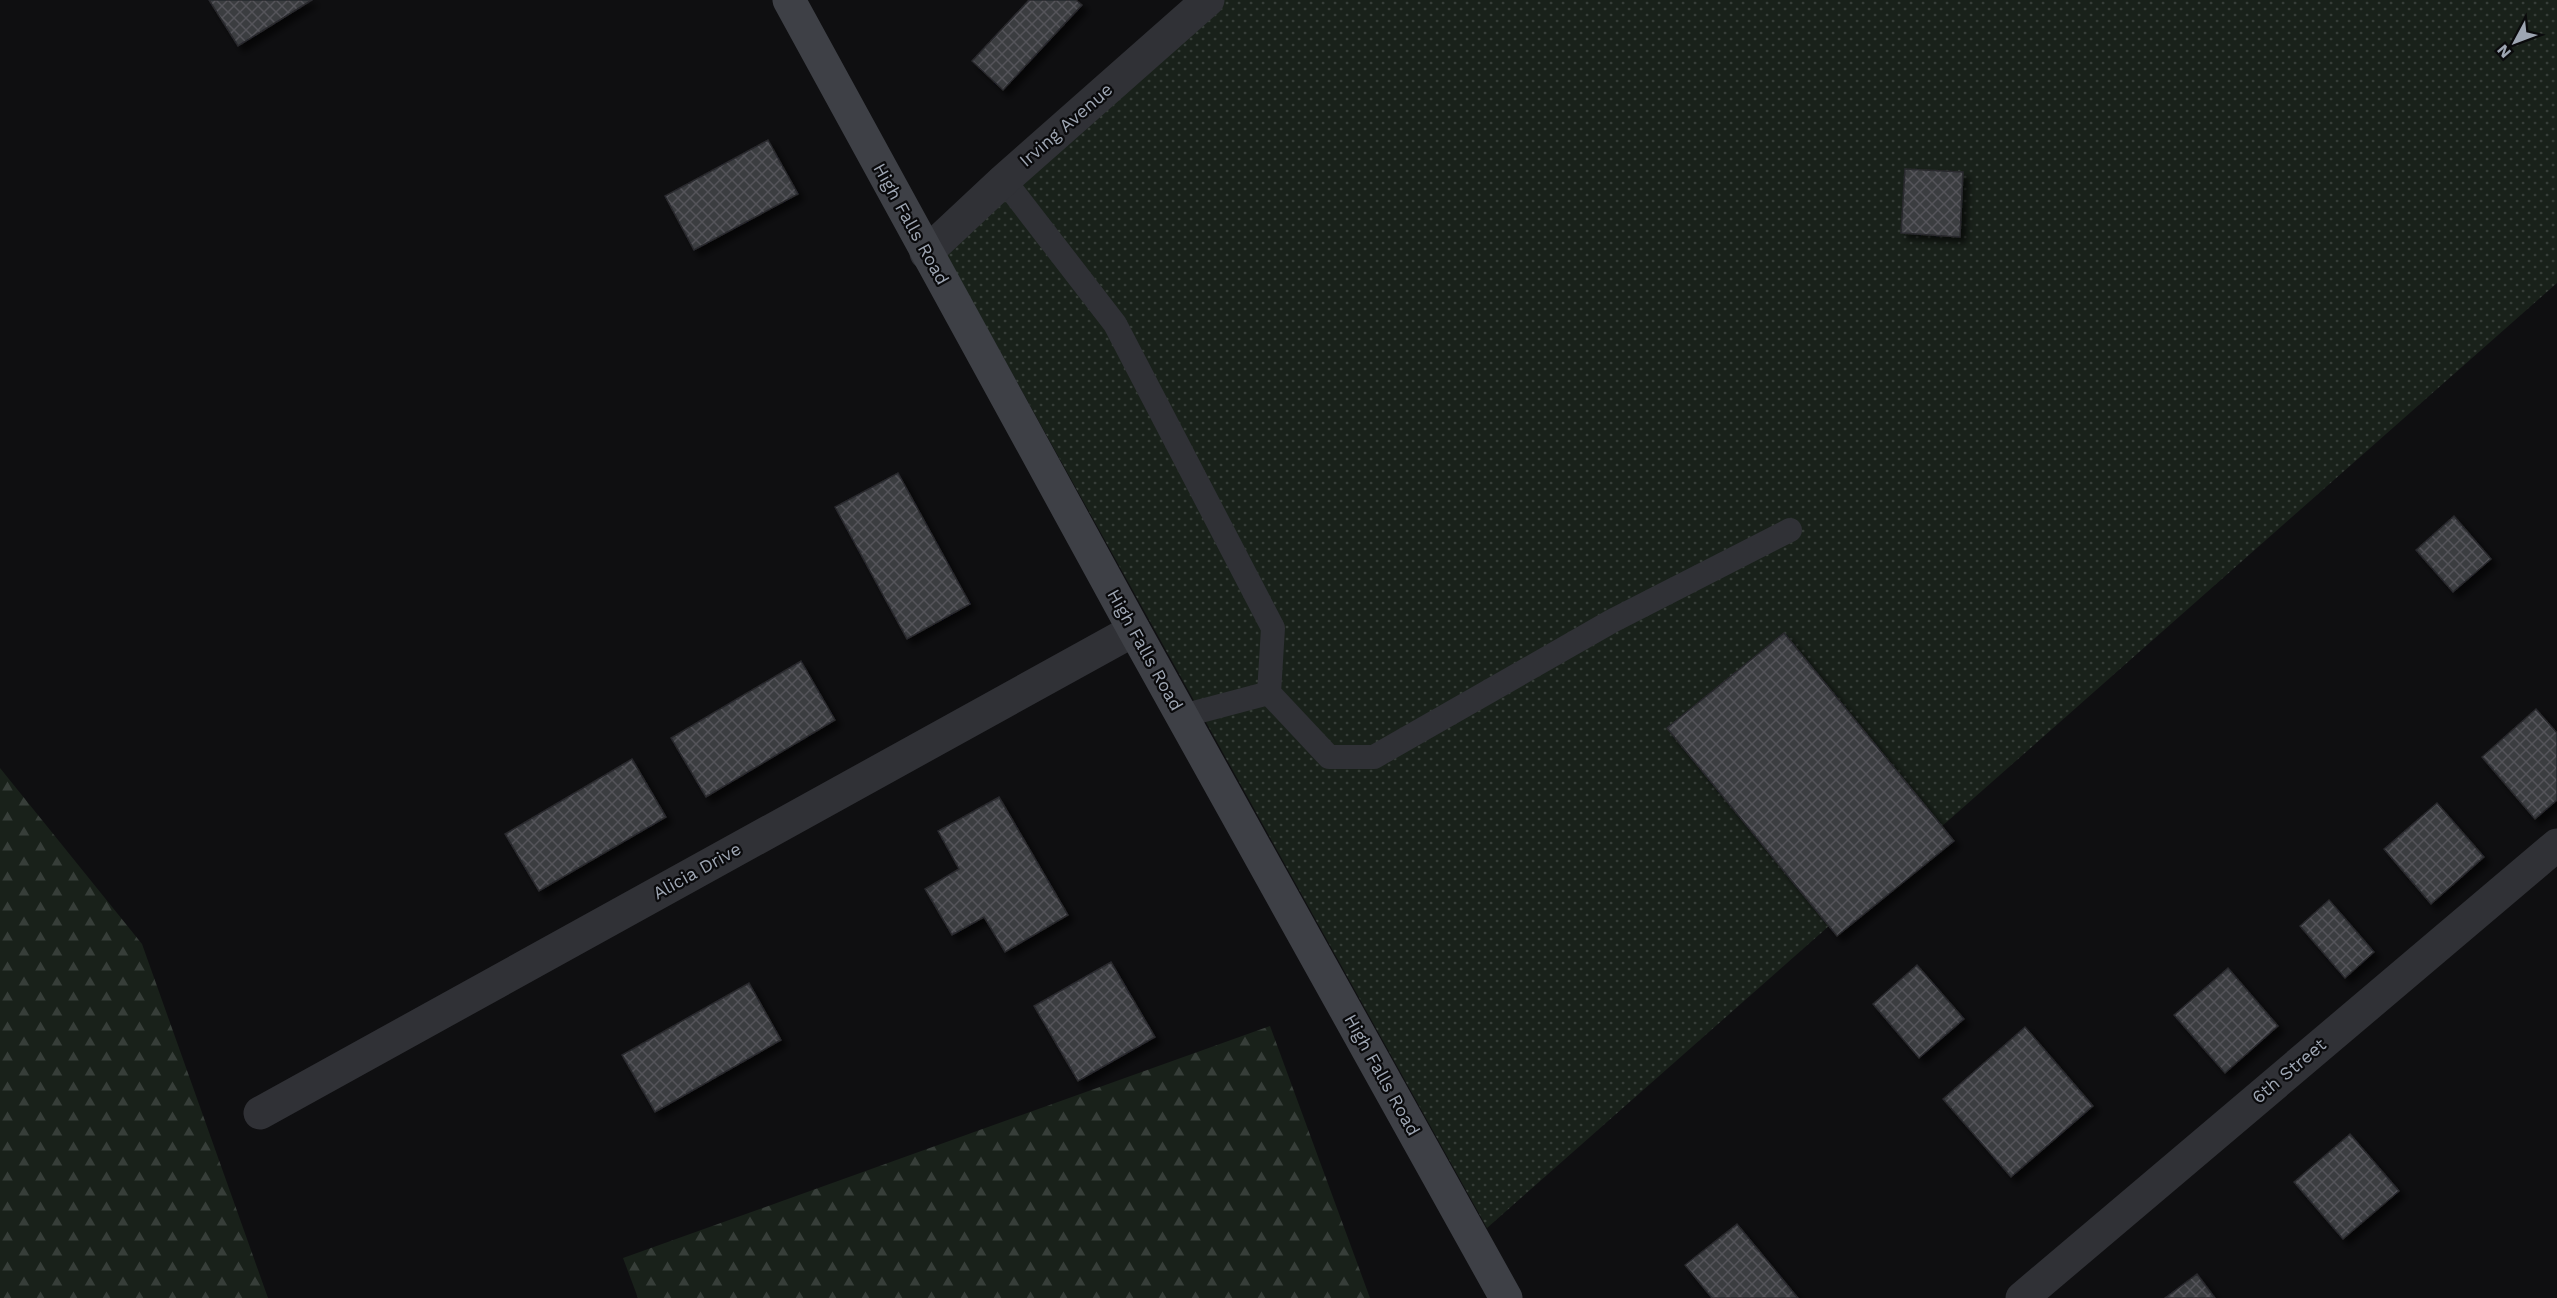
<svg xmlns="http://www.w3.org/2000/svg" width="2557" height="1298" font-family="'Work Sans',sans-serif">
<defs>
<pattern id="forest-firs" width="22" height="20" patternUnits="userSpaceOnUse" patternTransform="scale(1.5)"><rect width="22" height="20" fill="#19211a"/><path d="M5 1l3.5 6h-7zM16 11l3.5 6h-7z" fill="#373e39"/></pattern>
<pattern id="park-dots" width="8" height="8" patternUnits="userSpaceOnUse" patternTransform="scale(1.5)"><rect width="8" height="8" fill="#19211a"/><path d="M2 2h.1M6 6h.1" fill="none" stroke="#373e39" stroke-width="1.8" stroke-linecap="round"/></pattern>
<pattern id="building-cross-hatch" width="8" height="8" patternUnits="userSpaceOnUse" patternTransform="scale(1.5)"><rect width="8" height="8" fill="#3b3c41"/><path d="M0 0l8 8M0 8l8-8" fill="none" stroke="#54555a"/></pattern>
<filter id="shadow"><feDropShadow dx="5.5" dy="5.5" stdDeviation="3" flood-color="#0009"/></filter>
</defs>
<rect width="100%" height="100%" fill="#0f0f11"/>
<path fill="url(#forest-firs)" d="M0,768l142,176 126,354h-268z
M1270,1026l100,272h-732l-15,-40z"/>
<path fill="url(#park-dots)" d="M1218,0h1339v283l-1070,945 -545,-981z"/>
<path fill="url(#building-cross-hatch)" stroke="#29292d" stroke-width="1.5" filter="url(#shadow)" d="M209,0h103l-74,46z
M1029,0h47l6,5 -79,85 -31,-29z
M768,140l30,54 -104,56 -29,-54z
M1905,169l58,3 -3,65 -59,-4z
M898,473l72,131 -63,35 -72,-132z
M2454,516l37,43 -38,33 -37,-42z
M1784,633l170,208 -117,95 -170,-208z
M801,661l34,59 -129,77 -35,-59z
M2536,709l21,24v67l-22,19 -53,-62z
M632,759l34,58 -127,74 -34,-57z
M999,797l69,118 -63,37 -21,-35 -32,18 -27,-46 34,-20 -21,-38z
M2437,803l47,54 -53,47 -47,-55z
M2329,900l45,52 -29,26 -45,-52z
M1111,962l44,75 -77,44 -44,-75z
M1917,965l47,54 -45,39 -46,-54z
M2228,968l50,58 -53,47 -51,-58z
M749,983l32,57 -126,72 -33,-57z
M2025,1027l68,79 -82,71 -68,-78z
M2350,1134l49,57 -56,48 -49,-57z
M1737,1224l61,74h-86l-27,-33z
M2197,1274l18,24h-50z"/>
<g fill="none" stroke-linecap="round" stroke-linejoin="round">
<path stroke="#303136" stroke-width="24" d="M1004,180l111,144 158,304 -4,65
M1182,716l87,-23 60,64h45l238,-136 178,-91"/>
<path stroke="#303136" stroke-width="33" d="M926,253l78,-73 204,-180
M260,1113l874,-483
M2022,1298l535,-453"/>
<path stroke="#3e4046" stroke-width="33" d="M789,0l345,630 372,668"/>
</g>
<g text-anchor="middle" stroke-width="4.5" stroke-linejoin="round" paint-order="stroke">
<g font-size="18" fill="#9ea6b3" stroke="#0a0a0c">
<text transform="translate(1066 125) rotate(-41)" y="6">Irving Avenue</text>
<text transform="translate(911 224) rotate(61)" y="6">High Falls Road</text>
<text transform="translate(1145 650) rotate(61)" y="6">High Falls Road</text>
<text transform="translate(697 871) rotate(-29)" y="6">Alicia Drive</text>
<text transform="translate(2289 1071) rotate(-40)" y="6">6th Street</text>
<text transform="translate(1382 1075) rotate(61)" y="6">High Falls Road</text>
</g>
</g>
<g transform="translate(2515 42) rotate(229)" stroke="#0a0a0c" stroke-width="4.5" paint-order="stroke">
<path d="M0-4.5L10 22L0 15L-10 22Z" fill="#9ea6b3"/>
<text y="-9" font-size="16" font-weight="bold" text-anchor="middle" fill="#9ea6b3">N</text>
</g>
</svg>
